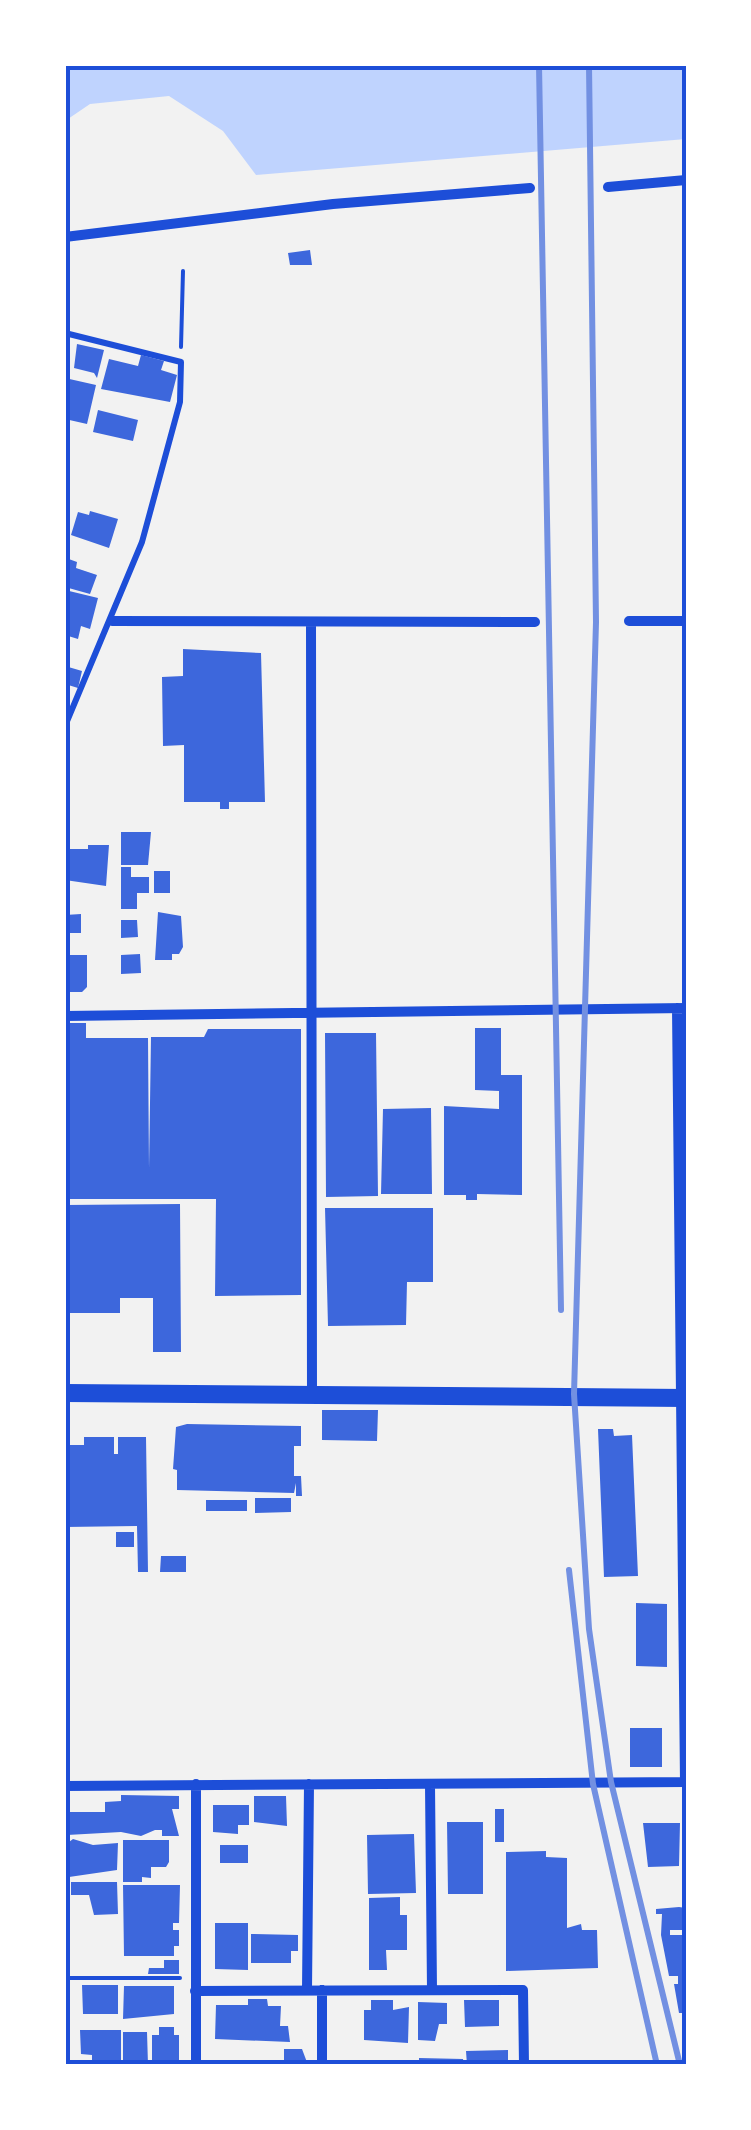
<svg xmlns="http://www.w3.org/2000/svg" width="751" height="2130" font-family="Karla,sans-serif">
<rect width="100%" height="100%" fill="#f2f2f2"/>
<path fill="#bfd3fe" d="M65,65h621v74l-430,36 -33,-44 -54,-35 -79,8 -25,17z"/>
<path fill="#3d67dc" d="M310,250l2,15h-22l-2,-12z
M77,344l27,6 -7,28 -3,-5 -20,-5z
M141,355l23,6 -3,9 16,5 -7,27 -69,-13 8,-30 29,7z
M65,378l31,7 -9,39 -22,-5z
M98,410l40,10 -5,21 -40,-9z
M90,511l28,8 -9,29 -38,-13 7,-23 11,3z
M66,558l11,4 -1,6 21,7 -7,19 -25,-7z
M65,590l33,8 -8,31 -9,-3 -3,13 -13,-4z
M183,649l78,4 4,149h-36v7h-9v-7h-36v-57l-21,1 -1,-69 21,-1z
M65,666l17,5 -4,17 -13,-4z
M121,832h30l-3,33h-27z
M88,845h21l-3,41 -41,-6v-31h23z
M121,867h10v10h18v16h-12v16h-16z
M154,871h16v22h-16z
M158,912l23,4 2,31 -4,7h-7v6h-17z
M81,914v19h-16v-18z
M121,920h16l1,17 -17,1z
M140,954l1,19 -20,1v-19z
M65,955h22v32l-5,5h-15l-2,-5z
M65,1023h21v15h62l1,131 2,-132h53l4,-8h93v266l-86,1 1,-97h-151z
M475,1028h26v47h21v120l-45,-1v6h-11v-5h-22v-89l55,3v-18l-24,-1z
M325,1033h51l2,163 -52,1z
M431,1108l1,86h-51l2,-85z
M180,1204l1,148h-28v-54h-33v15h-55v-108z
M325,1208h108v74h-26l-1,43 -78,1z
M322,1410h56l-1,31 -55,-1z
M187,1424l114,2v20h-7v30h7l1,20h-6v-13l-2,10 -117,-3v-20l-4,-1 3,-42z
M598,1429h15l1,7 18,-1 6,141 -34,1z
M84,1437h30v17h4v-17h28l2,135h-10l-1,-46 -72,1v-82h19z
M255,1498h36v14l-36,1z
M206,1500h41v11h-41z
M116,1532h18v15h-18z
M161,1556h25v16h-26z
M636,1603l31,1v63l-31,-1z
M630,1728h32v39h-32z
M121,1795l58,1v13h-7l7,27h-17v-6h-7l-14,6 -20,-4 -54,3v-23h38v-10l16,-1z
M254,1796h32l1,30 -33,-4z
M213,1805h36v20h-11v9l-25,-2z
M495,1809h9v33h-9z
M447,1822h36v72h-35z
M643,1823h37l-1,43 -31,1z
M414,1834l2,59 -48,1 -1,-59z
M73,1839l20,6 25,-2 -1,27 -48,7v-35z
M123,1840h46v22l-3,5h-15v11l-9,-1v5h-19z
M220,1845h28v18h-28z
M546,1851v6l21,1v70l14,-4 1,6h15l1,38 -92,3v-119z
M71,1882h46l1,32 -24,1 -5,-20h-18z
M123,1885h57l-1,38h-6v7h6v16h-5v10h-50z
M400,1897v18h7v35h-21l1,20h-18v-72z
M679,1907l7,1v22h-16v5h16v78h-7l-5,-29h4v-8h-9l-8,-41 1,-21h-6v-5z
M215,1923h33v47l-33,-1z
M251,1934l47,1v16h-7v12h-40z
M164,1960h15v14h-31l1,-6h15z
M82,1985h36v29h-35z
M124,1986h50v28l-51,5z
M248,1999h19l1,7h13l-1,20h8l2,16 -75,-3 1,-34h32z
M371,2000h22v10l16,-3 -1,36 -44,-3v-30h7z
M464,2000h35v26l-34,1z
M418,2002l29,1v21h-8l-4,17 -17,-1z
M159,2027h15v8h5v30h-27v-30h7z
M80,2030h41v30h-29v-5l-11,-1z
M123,2032h24l1,33h-25z
M284,2049h18l6,16h-24z
M508,2050v15h-41l-1,-14z
M419,2058l44,1 1,6h-45z"/>
<g fill="none" stroke-linecap="round" stroke-linejoin="round">
<path stroke="#1d4ed8" stroke-width="4" d="M181,347l2,-76
M65,1978h115"/>
<path stroke="#1d4ed8" stroke-width="6" d="M65,333l116,29 -1,40 -38,140 -77,184"/>
<path stroke="#1d4ed8" stroke-width="10" d="M608,187l78,-7
M65,237l268,-33 197,-16
M112,621l423,1
M629,621h57
M311,622l1,773
M677,1008l8,774
M65,1016l621,-8
M196,1784v281
M430,1785l2,205
M65,1786l621,-4
M307,1990l2,-206
M322,1990v75
M195,1991l328,-1 1,75"/>
<path stroke="#1d4ed8" stroke-width="18" d="M65,1393l621,5"/>
<path stroke="#7290e2" stroke-width="6" d="M539,65l22,1245
M589,65l7,557 -22,772 15,235 22,153 69,283
M569,1570l24,214 64,281"/>
</g>
<rect width="751" height="2130" fill="none" stroke="#ffffff" stroke-width="135"/>
<rect x="68" y="68" width="616" height="1994" fill="none" stroke="#1d4ed8" stroke-width="4"/>
</svg>
